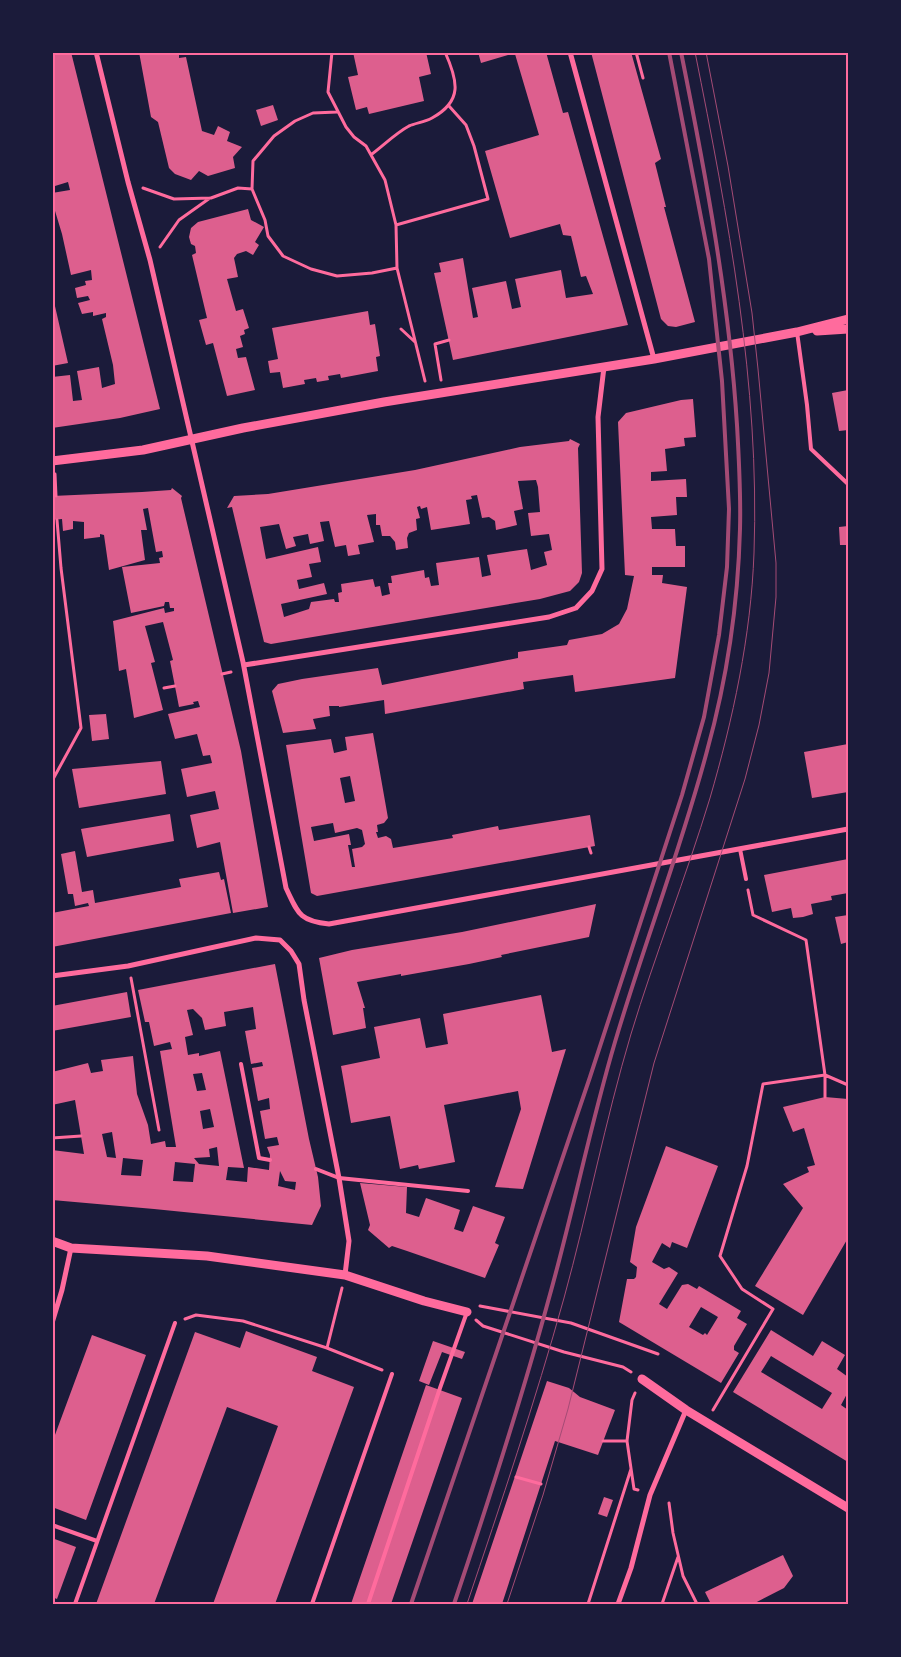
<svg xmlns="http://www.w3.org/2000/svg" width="901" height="1657" font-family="'Sofia Sans Condensed',sans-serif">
<rect width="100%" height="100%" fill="#1b1b3a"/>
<path fill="#dd5f8e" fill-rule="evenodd" d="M52,52h19l89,357 -40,9 -68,10v-51l18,-2 3,26 9,-1 -5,-29 22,-4 3,21 13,-4 -2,-19 -11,-46 4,-2v-4l-13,3v-4l-11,2 -4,-11 12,-3 -2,-4 -11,2 -2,-10 11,-3 -1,-4 7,-1 -1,-10 -20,5 -9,-41 -10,-33v-8l18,-3 -2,-8 -13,4 -3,-10z
M139,52h40v6l7,-1 16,74 12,4 4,-9 12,6 -3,9 15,6 -9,10 2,11 -27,8 -9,-5 -8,9 -16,-6 -6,-6 -11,-46 -7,-5z
M353,52h73l5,22 -12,3 5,24 -55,13 -2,-7 -11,3 -8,-33 10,-2z
M478,52h29l1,3 -27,8z
M518,52h28l17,61 5,-1 60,213 -175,35 -19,-87 7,-1 -2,-9 24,-5 10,60 5,-1 -6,-29 34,-7 6,28 9,-2 -6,-28 46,-9 5,28 27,-4 -7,-18 -5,1 -10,-41 -8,-1 -3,-11 -50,14 -25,-87 54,-16 -24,-81z
M591,52h40l30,107 -6,4 11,44h-2l31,115 -19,5 -8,-1 -7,-7z
M273,105l5,15 -17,6 -5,-16z
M248,209l3,11 13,7 -9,15 4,3 -6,10 -7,-4 -9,3 -3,4 4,19 -11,2 9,32 7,-2 6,19 -5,2 1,4 -5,2 3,11 -7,2 2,9 8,-1 9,33 -28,6 -14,-53 -7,2 -7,-25 8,-2 -15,-63 4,-2 -1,-7 -4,-2 -2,-7 2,-9 7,-6z
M52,293l16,70 -16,3z
M368,311l2,14 5,-1 5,32 -4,1 2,14 -37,7 -1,-4 -12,2 1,4 -12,2 -1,-4 -12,2 1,4 -22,4 -3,-16 -10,1 -2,-12 10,-2 -6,-31z
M848,390v40l-9,1 -7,-38z
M693,399l3,38 -12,1 1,8 -20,3 2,22 -16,1v9l35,-2 1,18h-11l1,18 -26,2 1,12h23l1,17h9v21h-33v8h11l-1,8 25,4 -12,91 -100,14 -2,-17 -50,7 1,7 -139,25 -1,-14 -45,7v-1h-10l1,10 -17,3 3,10 -33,4 -11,-42 6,-7 24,-5 76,-11 4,17 136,-27v-6l49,-7 2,-5 33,-6 17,-10 8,-15 7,-33 -9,-1 -7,-153 8,-9 55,-13z
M570,439l10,5 -2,4 4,125 -3,9 -9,9 -30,8 -269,45 -7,-2 -32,-135 -5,1 7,-12 34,-2 147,-24 105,-23 49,-6zM536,480l2,7 2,25 -12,1 3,23 18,-2 3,16 -8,2 3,13 -16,5 -4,-21 -40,6 4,20 -9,2 -3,-20 -43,6 3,22 -8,1 -2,-9 -4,1 -1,-8 -33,6 1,7h-4l2,11 -8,2 -2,-10 -5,1 -2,-8 -32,5 1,8 -4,1 1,9h-4l-1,-3 -23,3 -2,7 -25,8 -3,-13 46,-10 -3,-11 -25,6 -2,-9 15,-3 -3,-13 12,-2 -3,-15 -52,12 -6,-32 19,-3 7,25 10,-3 -3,-9 15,-3 2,10 14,-3 -4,-19 9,-1 6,26 11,-2 2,11 12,-2 -2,-9 16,-3 -7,-27 9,-1v11h4l2,11h8l5,6 1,8 12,-2 -1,-10 2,-5 8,-3 -1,-11 4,-1 -3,-11 3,-1 1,3 6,-2 4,23 39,-6 -4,-24 6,-1 -1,-3 6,-1 5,23 7,-1 6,4 1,9 21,-5 -3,-14 9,-2 -5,-28z
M172,488l10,8 -1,2 60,253 27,156 -35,6 -13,-71 -23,6 -7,-33 29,-6 -4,-18 -28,6 -6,-28 31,-6 -2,-8 -7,1 -6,-22 -22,5 -7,-25 32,-7 -2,-6 -5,1 1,2 -15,3 -9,-46 3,-1 -10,-38 -18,4 10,36 -4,1 12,47 -29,8 -8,-49 -7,2 -6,-50 51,-13 1,5 9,-2v-3h-4l-1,-6h-4l-1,4 -33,7 -9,-46 38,-4 -1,-5 4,-1 -1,-6 -6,1 -8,-44 -5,1 4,21h-6l4,30 -36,10 -5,-35 -4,-1v3l-16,2v-17l-11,-1v8l-10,2 -1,-12 -10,1v-24l90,-4 29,-2z
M848,526v19h-8l-1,-18z
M106,714l3,25 -17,2 -3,-26z
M373,733l15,85 -4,5 -7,2 1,7h-2l2,6 8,-2 5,3 2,9 60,-10 -1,-3 46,-9 1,4 91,-15 5,31 -278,50 -6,-3 -25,-148 45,-6 3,14 13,-3 -2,-13zM350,776l5,25 -10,2 -5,-25zM333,823l2,10 22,-5 5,2 3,14 -3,3 -10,2 3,18h-3l-4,-22h3l-2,-11 -35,7 -3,-14z
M848,744v48l-36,6 -8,-46z
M161,761l5,33 -87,14 -7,-39z
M170,814l4,27 -87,16 -6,-28z
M75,851l7,41 11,-2 2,13 86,-16 -2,-8 40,-7 2,8 3,-1 7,34 -179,34v-34l37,-7 -1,-3 -13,3 -2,-12h-5l-7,-40z
M848,859v34l-17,3 1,4 -21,4 2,10 -10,3 -10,1 -2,-10 -19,4 -8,-37z
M596,904l-7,33 -88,18 1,2 -33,7 -68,12v-2l-44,8 8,26h-2l3,20 -33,7 -14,-77 33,-8 110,-18z
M848,915v27l-7,2 -6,-27z
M275,964l34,175 9,38 3,29 -9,19 -158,-16 -102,-9v-50l32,4 -9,-54 -23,5v-33l36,-9 3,10 12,-2 -2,-11 32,-4 4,38 11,31 3,19 14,-3 1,6h10l-16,-96 12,-2 -2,-7 -16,4 -5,-24h-4l-7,-32zM253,1007l3,22 -11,2 6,33 11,-2 1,4 -11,2 6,33 11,-3 1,11 -10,2 5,28 12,-2 2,8 -12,2 3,8 -1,15 -21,-3 -1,15 -21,-2 2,-13 16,1 -24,-117 -21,5v-3l-11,2 -3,-18 8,-2 -6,-25 6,-1 9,9 3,12 21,-4 -2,-14zM202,1073l4,17 -9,1 -4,-17zM210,1109l4,18 -11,2 -3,-18zM112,1132l4,26 -9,-1 -5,-23zM217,1147l2,19 -20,-2 -5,-6 16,-1 -1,-8zM123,1158l20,2 -2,16 -20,-1zM175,1162l20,2 -2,18 -20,-1zM280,1171l5,10 11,1 -1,8 -17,-4z
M127,992l4,25 -79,14v-25z
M541,995l11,57 14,-3 -43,140 -28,-2 26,-78 -3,-18 -74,14 11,57 -36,7 -1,-4 -18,4 -10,-53 -39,7 -10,-57 39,-8 -6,-31 46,-9 6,30 22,-4 -5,-30z
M825,1097l23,2v139l-45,77 -48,-29 48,-78 -20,-24 26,-12 -2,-5 8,-2 -11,-37 -11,4 -10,-25z
M666,1146l52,20 -31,82 -15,-6 -2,6 -8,-5 -10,19 12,7 5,-2 9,6 -19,31 8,5 15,-24 6,-1 9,5 2,-3 42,25 -4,7 10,6 -13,22v4l5,3 -18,30 -102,-61 8,-43h7l2,-2 1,-10 -7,-5 6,-35zM701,1307l17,10 -11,18 -2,-2 -2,2 -14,-8z
M360,1183l47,4 -1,26 13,4 7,-19 34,12 -6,19 9,3 10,-26 32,11 -10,26 4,2 -14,33 -78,-27 -15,-5 -3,2 -21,-18 2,-5z
M771,1330l42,26 9,-15 23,14 -8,14 11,8v15l-7,13 7,5v52l-115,-70zM771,1356l61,37 -10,16 -61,-37z
M246,1331l71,26 -5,14 42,16 -79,217h-62l65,-178 -51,-19 -73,197h-58l99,-272 45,16z
M92,1335l54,20 -60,165 -34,-13v-64z
M433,1341l32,11 -3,7 -20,-7 -13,33 -10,-4z
M547,1381l22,7 11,9 35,13 -17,45 -43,-14 -53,163h-30z
M426,1385l36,13 -71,206h-40z
M604,1497l9,3 -6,17 -9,-3z
M52,1538l24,9 -19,52 -5,-2z
M783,1555l10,21 -9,12 -31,16h-42l-6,-12z"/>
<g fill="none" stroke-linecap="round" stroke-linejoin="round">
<path stroke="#ff6b9d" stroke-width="3" d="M332,52l-4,40 18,35 8,10 12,9 19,34 11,45 1,43 28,113
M636,52l7,26
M337,112l-24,1 -18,8 -21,15 -21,25 -1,28 13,31 3,16 15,20 28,13 26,7 35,-3 25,-5
M372,154c12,-9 24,-21 37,-28 7,-3 16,-4 23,-8 31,-17 26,-37 13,-66
M143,188l31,11 37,-1 27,-10 14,1
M396,225l92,-26 -14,-53 -8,-21 -17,-19
M160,247l19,-27 31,-22
M401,329l14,13
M441,380l-6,-36 14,-4
M55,474l1,22
M222,674l9,-2
M164,688l11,-2
M52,781l29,-53 -20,-160 -4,-48
M589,847l2,6
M748,890l5,25 53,25 19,135v22
M131,978l28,152
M52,1138l29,-2
M480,1306l91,17 87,31
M185,1319l11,-4 47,6 84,27 55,22
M476,1320l7,6 81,26 59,15 8,5
M327,1348l15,-60
M713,1410l60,-101 -31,-20 -22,-33 27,-90 16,-82 62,-9 23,10
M603,1441h24l7,48 4,1
M627,1441l5,-41 3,-7
M516,1477l25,7
M669,1503l4,30 10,43 14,28
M588,1604l43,-135
M662,1604l16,-47"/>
<path stroke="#ff6b9d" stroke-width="4" d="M797,332l10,73 4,44 37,35
M740,849l6,30
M241,1064l18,94 11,2
M316,1169l23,9 129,13
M52,1525l45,16
M75,1604l100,-281
M312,1604l80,-230
M368,1604l72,-216 27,-76"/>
<path stroke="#ff6b9d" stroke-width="5" d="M96,52l32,130 22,78 93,402 43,226c12,25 13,33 43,36l519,-95
M570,52l84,307
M244,665l305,-48 27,-9 16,-17 10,-22 -4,-152 6,-50
M52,976l76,-10 128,-28 24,2 11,11 8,13 5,36 35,178 10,63 -4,34
M52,1323l10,-33 9,-42
M618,1604l13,-36 19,-73 36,-85"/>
<path stroke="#ff6b9d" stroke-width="9" d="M817,331l31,-2
M52,461l91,-11 100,-22 141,-26 270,-43 143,-27 51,-13
M52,1241l19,7 136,8 138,19 79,26 43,11
M642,1379l44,31 162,98"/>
<path stroke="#a44b75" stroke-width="1" d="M467,1604c34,-101 68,-202 97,-306 24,-87 41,-177 67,-264 24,-79 55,-157 79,-236 23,-79 41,-162 44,-245 6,-168 -26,-336 -59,-501
M507,1604l36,-109 25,-86 86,-346 91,-284 14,-54 10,-52 7,-76v-34l-18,-194 -6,-56 -24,-147 -22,-114"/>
<path stroke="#a44b75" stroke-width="4" d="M411,1604l179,-527 92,-282 22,-78 15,-82 8,-68 2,-58 -7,-128 -13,-122 -40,-207
M454,1604c34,-101 67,-203 95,-306 24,-85 41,-172 66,-256 29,-98 66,-193 92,-291 20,-72 31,-147 33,-222 1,-35 -1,-69 -3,-104 -8,-126 -31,-249 -56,-373"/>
</g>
<rect width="901" height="1657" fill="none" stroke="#1b1b3a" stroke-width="108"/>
<rect x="54" y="54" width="793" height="1549" fill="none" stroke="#ff6b9d" stroke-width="2"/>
</svg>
